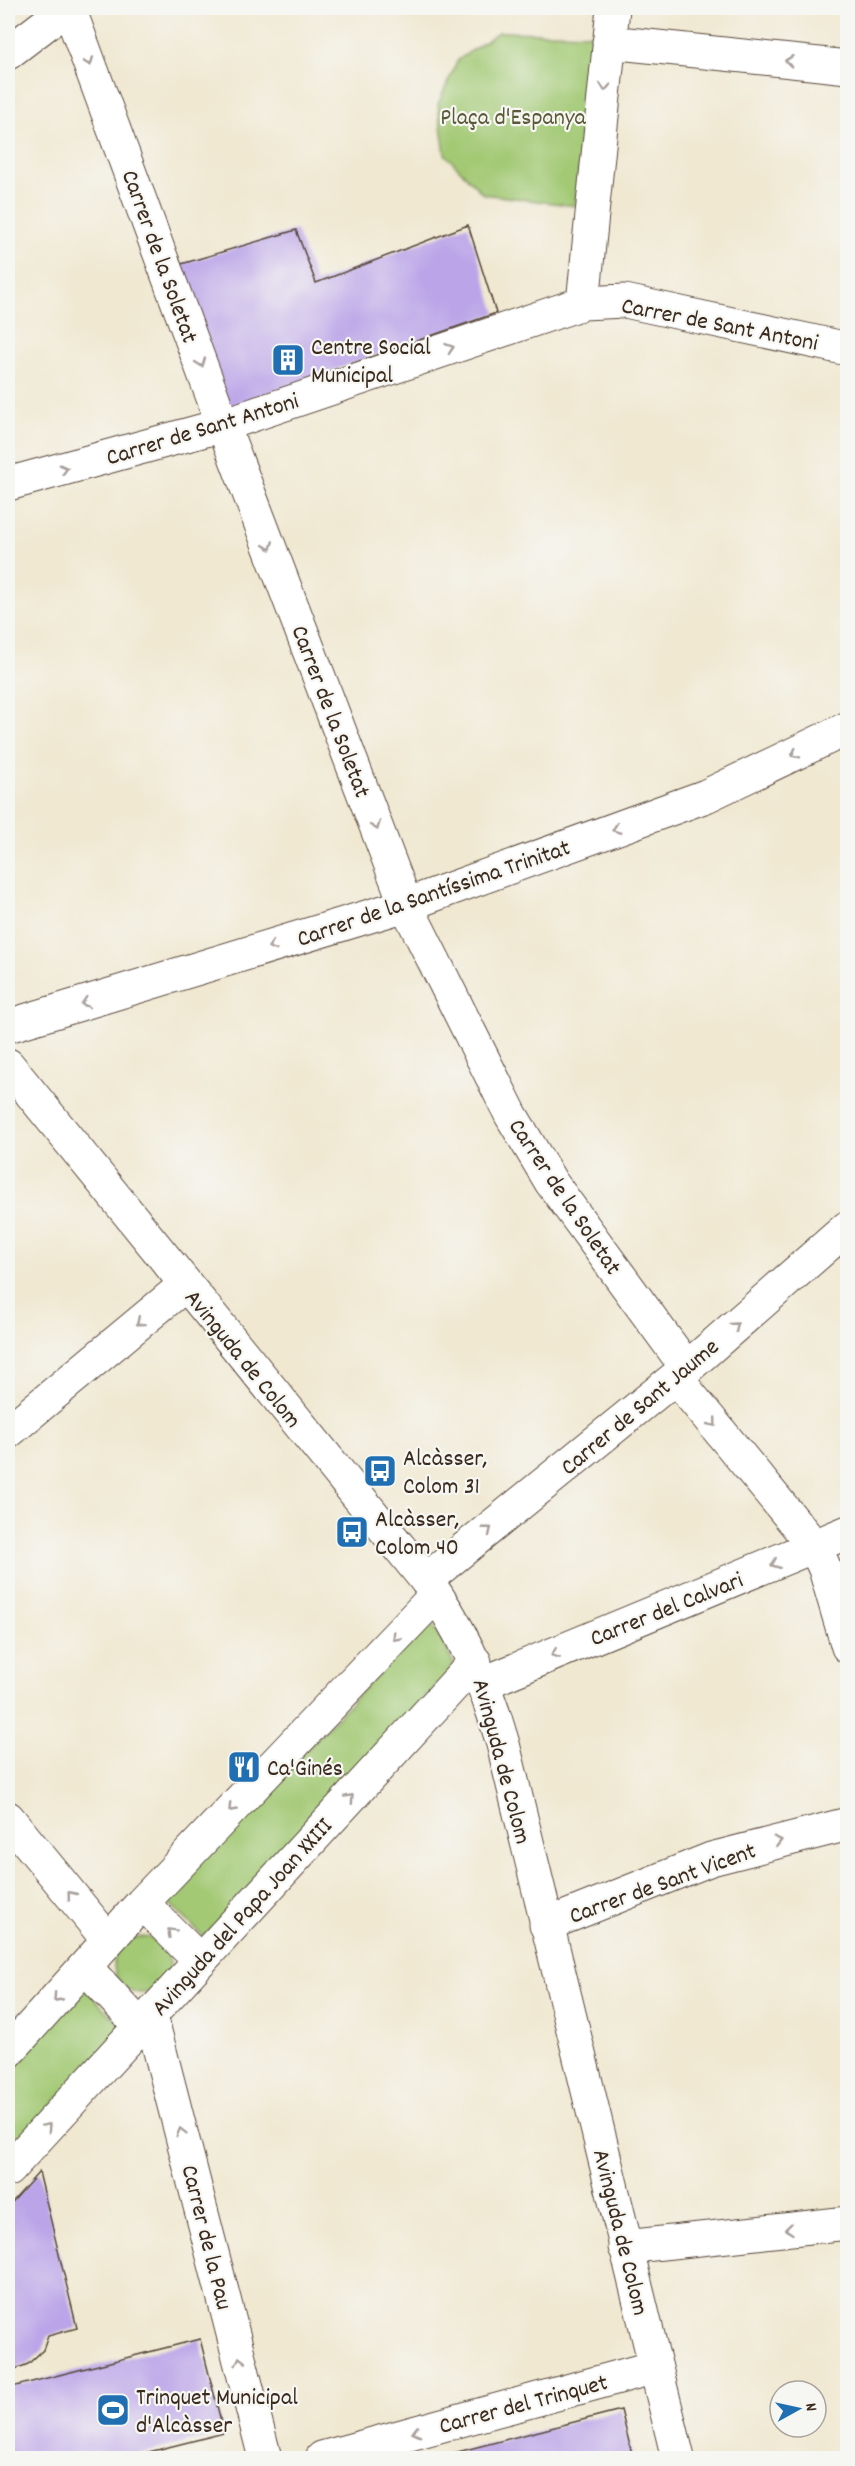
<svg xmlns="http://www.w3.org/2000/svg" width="855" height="2466" font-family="Dekko,sans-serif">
<rect width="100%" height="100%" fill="#f6f6f2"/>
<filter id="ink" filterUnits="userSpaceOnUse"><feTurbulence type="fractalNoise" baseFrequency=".0167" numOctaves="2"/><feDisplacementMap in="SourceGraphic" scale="12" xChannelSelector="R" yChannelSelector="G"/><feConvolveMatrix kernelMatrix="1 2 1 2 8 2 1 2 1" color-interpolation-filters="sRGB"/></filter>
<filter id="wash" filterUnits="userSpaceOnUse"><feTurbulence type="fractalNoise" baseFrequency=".008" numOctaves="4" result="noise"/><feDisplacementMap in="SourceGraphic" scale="24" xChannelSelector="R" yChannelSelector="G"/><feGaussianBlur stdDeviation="1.35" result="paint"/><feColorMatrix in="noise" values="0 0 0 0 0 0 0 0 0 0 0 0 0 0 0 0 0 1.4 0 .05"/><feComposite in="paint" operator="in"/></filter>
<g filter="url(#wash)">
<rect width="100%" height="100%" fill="#f0e8d1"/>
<path fill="#a3c974" stroke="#6f7a49" stroke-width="1.5" d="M499,32l94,2 -18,172 -92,-12 -38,-40 -7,-50 20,-44z
M430,1619l25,47 -251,271 -39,-38z
M114 1965a28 28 0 1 1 56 0a28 28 0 1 1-56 0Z
M83,1987l40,41 -115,124v-81z"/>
<g id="blocks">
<path fill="#bba4e8" d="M468,225l28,88 -267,94 -51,-142 118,-35 20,53z
M39,2172l38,156 -29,8 -5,14 -15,14 -15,6 -5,-1v-162z
M200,2339l24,94 -99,25h-117v-70z
M621,2410l12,48h-199z"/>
</g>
</g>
<g filter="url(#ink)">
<use href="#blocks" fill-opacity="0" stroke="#564639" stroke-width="1.5"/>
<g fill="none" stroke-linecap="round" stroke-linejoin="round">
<g stroke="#564639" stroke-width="35">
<path id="street" d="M69,8l154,417 183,480 105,210 40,67 136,186
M609,42l239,25
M583,303l30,-295
M8,484l215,-59 360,-122 42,-2 223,48
M8,1026l398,-121 300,-109 142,-68
M676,1378l139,169 10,22 23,78
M8,1432l177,-147
M426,1580l261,-212 161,-141
M484,1683l364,-151
M8,1818l100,122
M142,1903l57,57
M546,1925l165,-66 137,-35
M85,1967l55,59
M151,2016l114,442
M8,2052l134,-149 294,-308
M8,2170l467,-508
M625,2247l223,-24
M322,2458l333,-91"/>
</g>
<g stroke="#564639" stroke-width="35">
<path id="secondary" d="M8,53l59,-45
M8,1065l418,515c37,50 60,104 77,164l175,714"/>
</g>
<use href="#street" stroke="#fff" stroke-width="33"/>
<use href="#secondary" stroke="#fff" stroke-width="33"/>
</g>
<defs><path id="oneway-chevron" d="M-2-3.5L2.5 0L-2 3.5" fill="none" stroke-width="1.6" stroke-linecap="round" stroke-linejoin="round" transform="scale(1.5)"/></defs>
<g stroke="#a79f9a">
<use href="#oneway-chevron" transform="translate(789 61) rotate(-174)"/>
<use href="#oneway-chevron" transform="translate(89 62) rotate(70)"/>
<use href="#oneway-chevron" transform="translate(605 87) rotate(96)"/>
<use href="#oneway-chevron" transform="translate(450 348) rotate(-19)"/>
<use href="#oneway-chevron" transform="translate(201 363) rotate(70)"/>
<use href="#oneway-chevron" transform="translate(64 469) rotate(-15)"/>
<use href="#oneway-chevron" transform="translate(269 546) rotate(69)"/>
<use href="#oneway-chevron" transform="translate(795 754) rotate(153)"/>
<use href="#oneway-chevron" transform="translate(376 826) rotate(69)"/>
<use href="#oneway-chevron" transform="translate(616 829) rotate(160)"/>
<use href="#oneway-chevron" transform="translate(272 946) rotate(163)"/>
<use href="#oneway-chevron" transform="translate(85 1003) rotate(163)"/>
<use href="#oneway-chevron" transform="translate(140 1322) rotate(140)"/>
<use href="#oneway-chevron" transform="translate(735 1326) rotate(-41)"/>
<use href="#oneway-chevron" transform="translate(713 1423) rotate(51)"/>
<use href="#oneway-chevron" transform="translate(488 1530) rotate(-39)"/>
<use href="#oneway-chevron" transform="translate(775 1564) rotate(158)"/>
<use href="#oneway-chevron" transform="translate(396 1637) rotate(134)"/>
<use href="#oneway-chevron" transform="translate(555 1654) rotate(158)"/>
<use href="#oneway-chevron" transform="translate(350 1798) rotate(-47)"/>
<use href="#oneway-chevron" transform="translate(232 1808) rotate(134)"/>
<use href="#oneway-chevron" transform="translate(778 1841) rotate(-14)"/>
<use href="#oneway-chevron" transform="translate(71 1895) rotate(-129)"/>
<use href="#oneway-chevron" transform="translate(171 1932) rotate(-135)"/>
<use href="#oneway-chevron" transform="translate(57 1998) rotate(132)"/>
<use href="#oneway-chevron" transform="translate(47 2127) rotate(-47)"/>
<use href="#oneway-chevron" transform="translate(181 2132) rotate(-104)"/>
<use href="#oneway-chevron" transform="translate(789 2229) rotate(174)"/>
<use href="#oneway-chevron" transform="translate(240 2361) rotate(-104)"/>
<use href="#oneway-chevron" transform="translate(416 2432) rotate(165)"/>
</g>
</g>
<defs>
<g id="building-square" transform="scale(1.725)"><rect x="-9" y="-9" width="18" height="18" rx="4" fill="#1f6fb2" stroke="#f6f6f2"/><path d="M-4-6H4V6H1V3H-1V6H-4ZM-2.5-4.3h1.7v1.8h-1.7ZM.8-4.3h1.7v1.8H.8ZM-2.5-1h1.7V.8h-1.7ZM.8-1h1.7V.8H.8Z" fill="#fff"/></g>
<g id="bus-square" transform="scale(1.725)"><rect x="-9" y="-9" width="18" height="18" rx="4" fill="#1f6fb2" stroke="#f6f6f2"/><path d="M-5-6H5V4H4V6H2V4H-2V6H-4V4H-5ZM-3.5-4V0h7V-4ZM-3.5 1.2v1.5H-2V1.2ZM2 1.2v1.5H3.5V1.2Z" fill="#fff"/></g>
<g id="restaurant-square" transform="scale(1.725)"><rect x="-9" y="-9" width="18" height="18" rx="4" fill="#1f6fb2" stroke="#f6f6f2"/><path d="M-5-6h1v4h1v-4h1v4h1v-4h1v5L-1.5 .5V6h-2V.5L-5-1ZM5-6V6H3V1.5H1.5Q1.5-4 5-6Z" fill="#fff"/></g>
<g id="stadium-square" transform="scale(1.725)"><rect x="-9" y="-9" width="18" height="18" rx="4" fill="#1f6fb2" stroke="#f6f6f2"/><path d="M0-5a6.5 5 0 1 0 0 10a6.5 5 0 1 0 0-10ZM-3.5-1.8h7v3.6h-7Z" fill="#fff"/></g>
</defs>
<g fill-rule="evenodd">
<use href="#building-square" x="288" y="360"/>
<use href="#bus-square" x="380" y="1471"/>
<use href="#bus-square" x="352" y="1532"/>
<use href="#restaurant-square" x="244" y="1767"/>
<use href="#stadium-square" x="113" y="2410"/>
</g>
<g text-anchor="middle" stroke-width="4.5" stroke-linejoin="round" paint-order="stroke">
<g font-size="24" fill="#5a5a38" stroke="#f6f6f2">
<text x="513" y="124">Plaça d'Espanya</text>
</g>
<g font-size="24" fill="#3b2a1e" stroke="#f6f6f2">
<text transform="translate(161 256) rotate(70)" y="8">Carrer de la Soletat</text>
<text transform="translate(720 323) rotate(11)" y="8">Carrer de Sant Antoni</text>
<text transform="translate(202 428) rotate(-17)" y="8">Carrer de Sant Antoni</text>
<text transform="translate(332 711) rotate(69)" y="8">Carrer de la Soletat</text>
<text transform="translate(433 892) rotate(-19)" y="8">Carrer de la Santíssima Trinitat</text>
<text transform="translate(566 1196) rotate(56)" y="8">Carrer de la Soletat</text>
<text transform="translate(244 1358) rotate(51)" y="8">Avinguda de Colom</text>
<text transform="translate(639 1406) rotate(-40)" y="8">Carrer de Sant Jaume</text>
<text transform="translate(666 1608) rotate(-22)" y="8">Carrer del Calvari</text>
<text transform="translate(503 1761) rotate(75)" y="8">Avinguda de Colom</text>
<text transform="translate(662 1882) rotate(-20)" y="8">Carrer de Sant Vicent</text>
<text transform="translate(241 1916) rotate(-48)" y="8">Avinguda del Papa Joan XXIII</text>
<text transform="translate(622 2232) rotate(76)" y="8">Avinguda de Colom</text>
<text transform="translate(208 2237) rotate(76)" y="8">Carrer de la Pau</text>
<text transform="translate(523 2403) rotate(-15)" y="8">Carrer del Trinquet</text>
</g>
<g font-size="24" fill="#3b2a1e" stroke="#f6f6f2" text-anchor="start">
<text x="311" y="354">Centre Social<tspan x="311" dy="28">Municipal</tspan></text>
<text x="403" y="1465">Alcàsser,<tspan x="403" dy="28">Colom 31</tspan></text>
<text x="375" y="1526">Alcàsser,<tspan x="375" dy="28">Colom 40</tspan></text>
<text x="267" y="1775">Ca'Ginés</text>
<text x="136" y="2404">Trinquet Municipal<tspan x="136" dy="28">d'Alcàsser</tspan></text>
</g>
</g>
<rect width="855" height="2466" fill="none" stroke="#f6f6f2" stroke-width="30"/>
<g transform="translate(798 2409) rotate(82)"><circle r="28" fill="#f6f6f2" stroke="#aba49d" stroke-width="1.5"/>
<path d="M0-4.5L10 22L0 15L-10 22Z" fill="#1f6fb2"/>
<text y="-9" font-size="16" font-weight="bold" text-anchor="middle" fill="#3b2a1e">N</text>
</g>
</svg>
